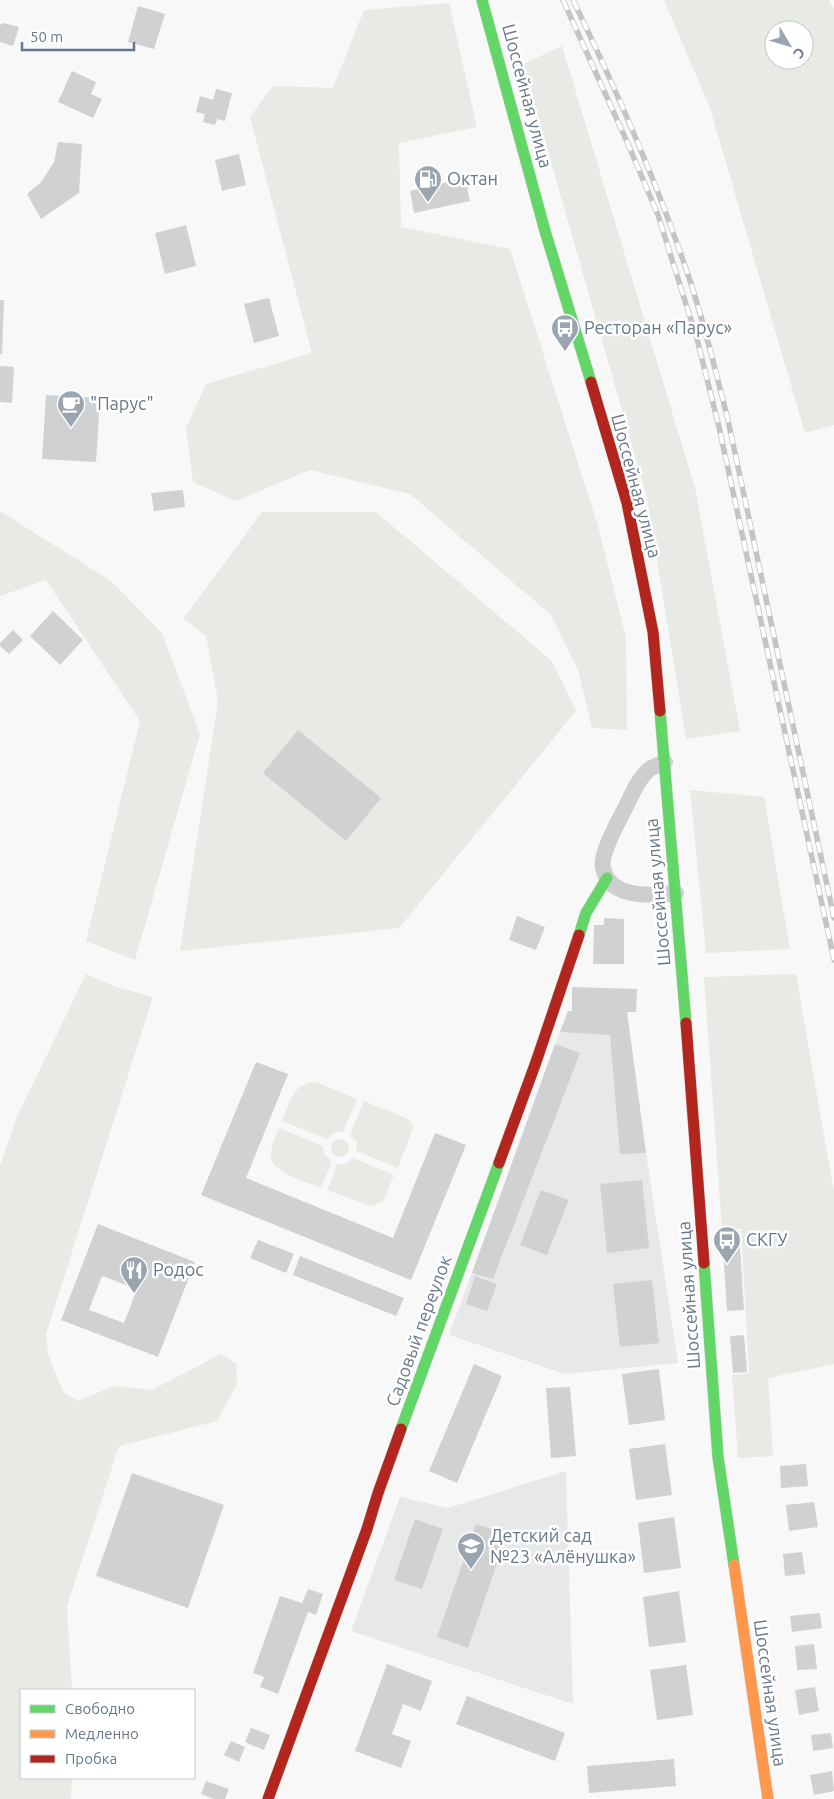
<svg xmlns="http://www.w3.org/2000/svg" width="834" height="1799" font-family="Ubuntu,sans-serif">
<rect width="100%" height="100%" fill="#f8f8f8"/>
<path fill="#e7e8e9" d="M568,1011l59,1 19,141 32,210 -113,11 -116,-39z
M566,1471l7,233 -222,-73 49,-134 48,11z"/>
<path fill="#e7eae5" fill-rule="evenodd" d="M664,0h165l5,9v416l-29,8 -95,-325zM774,30h30v30h-30z
M449,3l28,124 -78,16 2,84 109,22 87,274 29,115 1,92 -35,-2 -14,-58 -27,-55 -141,-121 -100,-24 -74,31 -43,-19 -7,-54 20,-44 106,-31 -62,-236 23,-31 60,2 31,-78z
M562,46l133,442 45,243 -54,8 -39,-241 -124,-434z
M0,511l111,70 51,52 38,101 -65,226 -49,-19 54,-220 -94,-141 -46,16z
M262,512h114l176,149 24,50 -177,217 -219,23 38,-250 -12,-65 -23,-17z
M690,790l74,7 26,152 -84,4z
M86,974l30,13 37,10 -107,337 2,20 15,38 15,9 36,-15 38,4 69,-36 15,10 1,20 -20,37 -98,25 -52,160 5,84h-51v88h51l-1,21h-71v-633l16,-47z
M796,974l38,219v171l-66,14 5,78 -35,2 -6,-83 17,-2 -8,-144 -19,1 -18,-253z
M316,1082l41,17 -14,33h-7l-9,7 -45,-18c7,-17 11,-39 34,-39z
M364,1101l42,17 6,5 1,5 -15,40 -42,-17 1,-9 -7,-7z
M279,1128l44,18 2,9 7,7 -11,26c-14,-6 -51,-15 -50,-33 0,-9 5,-19 8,-27z
M331 1148a9 9 0 1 1 18 0a9 9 0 1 1-18 0Z
M353,1158l41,17 -9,22 -2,4 -9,5h-3l-44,-16 10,-26h9z"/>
<path fill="#cfd1d2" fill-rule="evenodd" d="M138,6l27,8 -11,35 -26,-7z
M4,23l15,4 -6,19 -13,-4v-17z
M72,71l24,11 -5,12 11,5 -9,19 -35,-16z
M216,89l16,4 -7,28 -8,-2 -2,6 -12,-3 2,-8 -9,-2 4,-16 13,4z
M58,142l24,2 -3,49 -38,26 -14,-25 14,-12 13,-20z
M239,154l7,31 -24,6 -7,-31z
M465,178l5,23 -56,12 -4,-22z
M186,225l10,41 -31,8 -10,-41z
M269,298l10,38 -25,7 -10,-39z
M0,300h4l-2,54h-2z
M0,366l14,1 -2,36 -12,-1z
M46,395l54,3 -4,64 -54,-3z
M183,490l2,17 -31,4 -3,-18z
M53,611l30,29 -23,25 -30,-29z
M13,630l10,10 -14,14 -9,-8v-3z
M298,730l83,68 -35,43 -83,-68z
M517,916l28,11 -9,23 -27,-10z
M604,918l20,1v45h-31l1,-39h10z
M572,987l65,2 -1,23h-9l19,141 -26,1 -10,-119 -50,-3 8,-21h4z
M555,1044l25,9 -87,226 -21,-6z
M256,1062l32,12 -42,104 147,60 42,-105 31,12 -55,135 -210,-85z
M642,1180l7,68 -42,5 -7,-69z
M541,1190l28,10 -22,55 -27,-10z
M98,1224l97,38 -37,95 -97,-37zM102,1276l35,13 -13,34 -35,-13z
M739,1231l5,79 -17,1 -5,-78z
M258,1240l36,14 -8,19 -36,-15z
M300,1256l104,42 -8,18 -103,-41z
M475,1276l22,8 -10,27 -21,-7z
M652,1280l7,63 -39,4 -7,-63z
M744,1335l3,37 -14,1 -3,-37z
M474,1364l28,12 -45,107 -28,-12z
M659,1369l6,51 -36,5 -7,-51z
M570,1387l6,69 -25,2 -5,-70z
M665,1444l7,51 -36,5 -7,-51z
M806,1464l2,22 -27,2 -1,-22z
M132,1473l92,32 -36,103 -92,-32z
M814,1502l4,25 -29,4 -3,-26z
M674,1517l7,51 -37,5 -6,-50z
M415,1519l28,10 -21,60 -28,-9z
M476,1524l31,10 -39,114 -31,-11z
M802,1552l3,22 -20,2 -2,-22z
M308,1589l15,5 -7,21 -8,-3 -30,82 -18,-7 4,-10 -11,-4 27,-77 22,7z
M679,1591l7,51 -37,5 -6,-50z
M820,1613l2,15 -30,4 -2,-16z
M814,1644l3,25 -20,1 -2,-24z
M387,1664l45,17 -11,30 -18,-7 -11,30 19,7 -10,27 -46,-17z
M686,1665l7,50 -36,5 -7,-50z
M815,1687l4,24 -20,4 -4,-25z
M467,1696l98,37 -10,28 -99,-37z
M251,1728l19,7 -6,15 -19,-8z
M831,1733l2,15 -20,3 -2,-16z
M231,1741l14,6 -6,15 -15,-7z
M674,1759l2,27 -87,7 -2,-27z
M832,1771l2,20 -20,4 -4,-20z
M206,1781l23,8 -4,10h-11l-13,-5z"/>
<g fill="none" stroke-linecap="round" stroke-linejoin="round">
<g stroke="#d5d6d7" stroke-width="12">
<path id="fast" d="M482,0l63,231 46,151
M660,711l26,312
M579,935l7,-22 21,-35
M704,1263l14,194 16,108
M401,1429l98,-266"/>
</g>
<g stroke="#d5d6d7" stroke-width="12">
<path id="slow" d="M734,1565l34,234"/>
</g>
<g stroke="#d5d6d7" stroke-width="12">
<path id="jam" d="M591,382l36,121 26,129 7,79
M686,1023l18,240
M499,1163l37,-101 43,-127
M268,1799l99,-270 11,-36 23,-64"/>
</g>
<path stroke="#cdcecf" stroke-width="16" d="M665,762c-4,2 -10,4 -14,6 -14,10 -21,32 -29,46 -6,12 -22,41 -19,54 6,31 50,28 73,25"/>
<use href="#fast" stroke="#63d668" stroke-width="11"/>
<use href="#slow" stroke="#ff974d" stroke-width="11"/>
<use href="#jam" stroke="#b3261e" stroke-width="11"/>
<g stroke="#c2c4c6" stroke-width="5.5">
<path id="rail" d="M563,0l65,144 30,71 39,124 22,88 115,533
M573,0c42,87 81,175 112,266 18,51 30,103 43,154l106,498"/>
</g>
<use href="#rail" stroke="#fff" stroke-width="4" stroke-dasharray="11" stroke-linecap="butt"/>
</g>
<defs>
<g id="fuel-pin" transform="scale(1.4375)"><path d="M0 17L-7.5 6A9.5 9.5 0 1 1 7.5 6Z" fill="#9aa5af" stroke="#fff"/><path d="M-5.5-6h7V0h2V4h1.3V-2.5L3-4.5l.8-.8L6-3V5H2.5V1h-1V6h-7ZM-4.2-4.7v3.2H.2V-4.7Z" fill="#fff"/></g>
<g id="bus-pin" transform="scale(1.4375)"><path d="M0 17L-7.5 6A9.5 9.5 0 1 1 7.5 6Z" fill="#9aa5af" stroke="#fff"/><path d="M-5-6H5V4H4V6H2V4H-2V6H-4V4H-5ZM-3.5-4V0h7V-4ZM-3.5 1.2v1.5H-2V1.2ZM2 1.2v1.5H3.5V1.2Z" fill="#fff"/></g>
<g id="cafe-pin" transform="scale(1.4375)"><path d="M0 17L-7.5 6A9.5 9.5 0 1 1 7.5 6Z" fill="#9aa5af" stroke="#fff"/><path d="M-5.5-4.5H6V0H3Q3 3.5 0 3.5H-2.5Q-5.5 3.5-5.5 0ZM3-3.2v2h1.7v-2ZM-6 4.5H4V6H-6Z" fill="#fff"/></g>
<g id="restaurant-pin" transform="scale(1.4375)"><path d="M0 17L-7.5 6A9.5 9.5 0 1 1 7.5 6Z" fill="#9aa5af" stroke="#fff"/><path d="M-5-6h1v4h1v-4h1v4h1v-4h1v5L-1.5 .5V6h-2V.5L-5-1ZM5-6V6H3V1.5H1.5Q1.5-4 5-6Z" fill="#fff"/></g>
<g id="school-pin" transform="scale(1.4375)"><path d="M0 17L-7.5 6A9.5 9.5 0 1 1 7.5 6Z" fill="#9aa5af" stroke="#fff"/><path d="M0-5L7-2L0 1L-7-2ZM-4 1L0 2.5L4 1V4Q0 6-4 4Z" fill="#fff"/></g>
</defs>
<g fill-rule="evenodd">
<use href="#fuel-pin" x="428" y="179"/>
<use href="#bus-pin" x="565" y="328"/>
<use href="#cafe-pin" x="71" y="404"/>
<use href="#bus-pin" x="727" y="1240"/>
<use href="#restaurant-pin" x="134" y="1270"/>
<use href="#school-pin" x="471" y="1546"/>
</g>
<g text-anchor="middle" stroke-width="5" stroke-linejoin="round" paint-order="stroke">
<g font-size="18" fill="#687888" stroke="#fff">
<text transform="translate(527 96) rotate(75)" y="6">Шоссейная улица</text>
<text transform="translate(636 486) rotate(75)" y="6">Шоссейная улица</text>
<text transform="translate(658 892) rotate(-95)" y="6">Шоссейная улица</text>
<text transform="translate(689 1295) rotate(-94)" y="6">Шоссейная улица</text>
<text transform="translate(419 1331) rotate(-70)" y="6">Садовый переулок</text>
<text transform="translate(770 1693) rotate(82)" y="6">Шоссейная улица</text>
</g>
<g font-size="18" fill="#687888" stroke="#fff" text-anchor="start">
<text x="447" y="185">Октан</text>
<text x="584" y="334">Ресторан «Парус»</text>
<text x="90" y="410">"Парус"</text>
<text x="746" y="1246">СКГУ</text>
<text x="153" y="1276">Родос</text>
<text x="490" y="1542">Детский сад<tspan x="490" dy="21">№23 «Алёнушка»</tspan></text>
</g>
</g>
<rect x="20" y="1689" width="175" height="90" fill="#ffffff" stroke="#c3c9cf"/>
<rect x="30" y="1705" width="25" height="8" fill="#63d668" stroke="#c3c9cf"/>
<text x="65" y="1714" font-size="15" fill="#687888">Свободно</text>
<rect x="30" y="1730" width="25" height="8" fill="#ff974d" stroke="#c3c9cf"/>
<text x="65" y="1739" font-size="15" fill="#687888">Медленно</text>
<rect x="30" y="1755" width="25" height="8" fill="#b3261e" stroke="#c3c9cf"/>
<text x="65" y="1764" font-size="15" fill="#687888">Пробка</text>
<g transform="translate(789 45) rotate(128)"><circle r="24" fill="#ffffff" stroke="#c3c9cf"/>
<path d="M0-4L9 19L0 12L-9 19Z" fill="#9aa5af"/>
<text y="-8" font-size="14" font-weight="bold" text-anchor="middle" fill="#687888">С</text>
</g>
<path d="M22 42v8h112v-8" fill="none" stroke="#687888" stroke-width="2.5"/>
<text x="30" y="42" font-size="15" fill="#687888" stroke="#ffffff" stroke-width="4" paint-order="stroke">50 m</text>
</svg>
